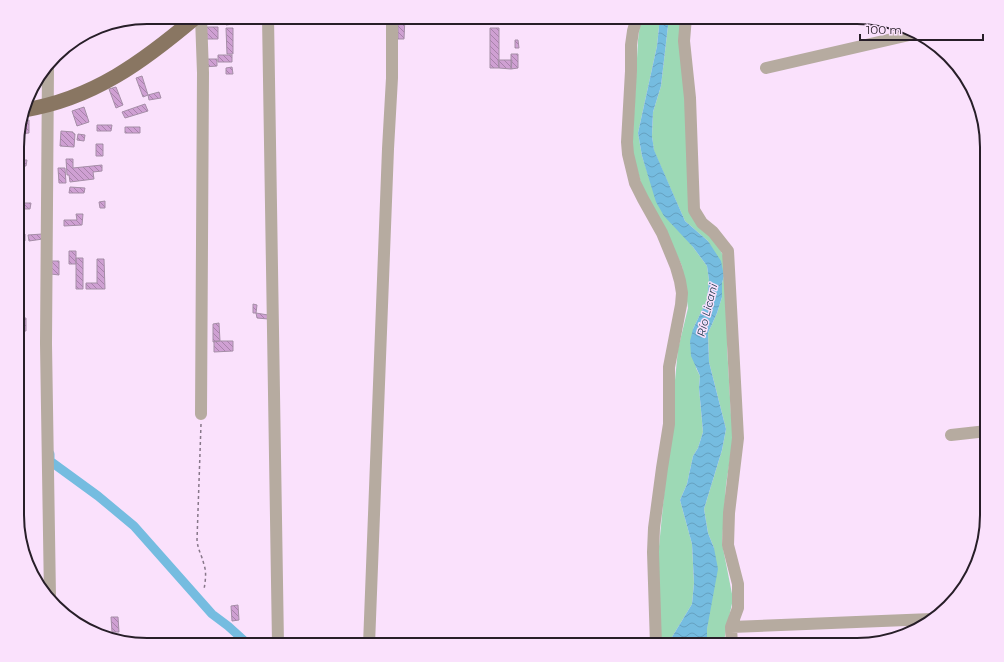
<svg xmlns="http://www.w3.org/2000/svg" width="1004" height="662" font-family="Montserrat,sans-serif">
<defs>
<pattern id="water-waves" width="16" height="10" patternUnits="userSpaceOnUse"><rect width="16" height="10" fill="#75bce0"/><path d="M0 5q4-4 8 0t8 0" fill="none" stroke="#65a1c0"/></pattern>
<pattern id="building-back-hatch" width="6" height="6" patternUnits="userSpaceOnUse"><rect width="6" height="6" fill="#cfa0d3"/><path d="M-1 5l2 2M0 0l6 6M5-1l2 2" fill="none" stroke="#a882ab"/></pattern>
</defs>
<rect width="100%" height="100%" fill="#fae1fc"/>
<path fill="#9dd9b5" d="M641,17h19l-3,29 -19,87 4,23 7,21 44,70 14,19 2,14 -2,20 -14,29 3,39 4,8 -1,12 4,44 -5,16 -5,8 -6,28 -7,16 12,44 2,39 -2,21 -23,38 1,3h-13l1,-88 20,-208 10,-41 -6,-42 -20,-43 -20,-36 -10,-37 6,-110z
M669,17h12l8,177 35,63 3,49v40l4,69 3,18 -8,52 -4,58 11,56 -10,46h-16v-16l7,-81 -6,-15 -4,-24 18,-59 4,-21 -17,-67 -1,-29 9,-20 5,-16v-14l2,-7 -16,-35 -23,-20 -31,-70 -2,-15 1,-24 8,-26z"/>
<path fill="url(#water-waves)" d="M660,17h9l-8,69 -8,26 -1,24 2,14 31,71 23,20 13,20 3,15 -2,7v14l-5,16 -9,20 1,29 17,67 -4,21 -18,59 4,24 6,15 4,21 -11,60v16h-37l-1,-3 23,-38 2,-21 -2,-39 -12,-44 7,-16 6,-28 5,-8 5,-16 -4,-44 1,-12 -9,-20 -1,-15 3,-12 14,-29 2,-20 -2,-14 -14,-19 -29,-31 -8,-14 -14,-46 -4,-23 19,-87z"/>
<g fill="none" stroke-linecap="round" stroke-linejoin="round">
<path stroke="#75bce0" stroke-width="9" d="M50,454v7l48,35 36,30 78,88 16,12 21,19"/>
</g>
<path fill="url(#building-back-hatch)" stroke="#a58ea7" d="M226,17h7v7l-7,1z
M398,17h7l-1,22h-6z
M203,27h15v12h-14z
M226,28h7v26h-6z
M490,28h9v40h-9z
M515,40h3l1,8h-4z
M511,54h7v14l-7,1z
M218,55h14v7h-14z
M204,59h13v7l-13,1z
M498,60h14l-1,9 -12,-1z
M232,67l1,7h-7v-6z
M142,76l6,19 -5,2 -7,-19z
M116,87l7,18 -7,3 -7,-19z
M159,92l2,6 -12,2 -1,-5z
M145,104l3,7 -23,7 -3,-6z
M84,107l5,15 -12,4 -5,-15z
M29,120v13l-11,1 3,-13z
M97,125h15l-1,6h-14z
M125,127h15v6h-15z
M61,131l12,1v1l2,1 -1,13 -14,-1z
M78,134l7,1 -1,6 -7,-1z
M96,144h7v12h-7z
M66,159h7v9l29,-3v6l-9,1 1,7 -24,3 -1,-7h-2z
M18,160h9l-1,6h-8z
M58,168h7l1,15h-7z
M70,187l15,1 -1,5h-15z
M105,201v7h-5l-1,-6z
M18,203h13l-1,6h-12z
M76,214h7l-1,11 -18,1v-6h13z
M18,234h7v7h-7z
M42,234l1,5 -14,2 -1,-6z
M69,251h7v13h-7z
M76,258h7v31h-7z
M97,259h7l1,30h-19v-6h11z
M51,261h8v14l-8,-1z
M253,304l4,1 -1,8h-3z
M256,313l12,2v4l-11,-1z
M18,318h8v13h-8z
M219,323l1,18 -7,1v-18z
M214,341h19v10l-19,1z
M238,605l1,15 -7,1 -1,-15z
M111,617h7l1,15h-7z"/>
<g fill="none" stroke-linecap="round" stroke-linejoin="round">
<path stroke="#877789" stroke-width="1.5" stroke-dasharray="3 3" stroke-linecap="butt" d="M201,424l-4,116c1,11 5,15 7,25 3,8 1,17 0,25"/>
<path stroke="#b6aba0" stroke-width="12" d="M201,17l2,56 -2,341
M268,17l10,627
M637,17l-4,14 -2,14v26l-4,71 1,12 7,29 8,16 19,34 14,34 4,14 2,12 -1,12 -12,62v57l-7,44 -8,60 -1,24 3,93
M686,17l-2,24 6,57 4,112 8,13 11,9 15,19 10,187 -9,75 -1,32 10,39v24l-7,19 1,18
M48,66l-2,278 4,253
M766,68l152,-35
M951,435l36,-4
M731,627l201,-8
M369,645l19,-496 4,-71v-61"/>
<path stroke="#897662" stroke-width="15" d="M24,110c69,-11 120,-49 172,-93"/>
</g>
<g text-anchor="middle" stroke-width="3" stroke-linejoin="round" paint-order="stroke">
<g font-size="11" font-style="italic" fill="#163646" stroke="#fae1fc">
<text transform="translate(707 310) rotate(-76)" y="4">Río Licani</text>
</g>
</g>
<path d="M0 0H1004V662H0ZM147 24H857A123 123 0 0 1 980 147V515A123 123 0 0 1 857 638H147A123 123 0 0 1 24 515V147A123 123 0 0 1 147 24Z" fill="#fae1fc" fill-rule="evenodd"/>
<path fill="none" stroke="#271e28" stroke-width="2" d="M147 24H857A123 123 0 0 1 980 147V515A123 123 0 0 1 857 638H147A123 123 0 0 1 24 515V147A123 123 0 0 1 147 24Z"/>
<path d="M860 34v6h123v-6" fill="none" stroke="#271e28" stroke-width="2"/>
<text x="866" y="34" font-size="12" fill="#271e28" stroke="#fae1fc" stroke-width="3" paint-order="stroke">100 m</text>
</svg>
